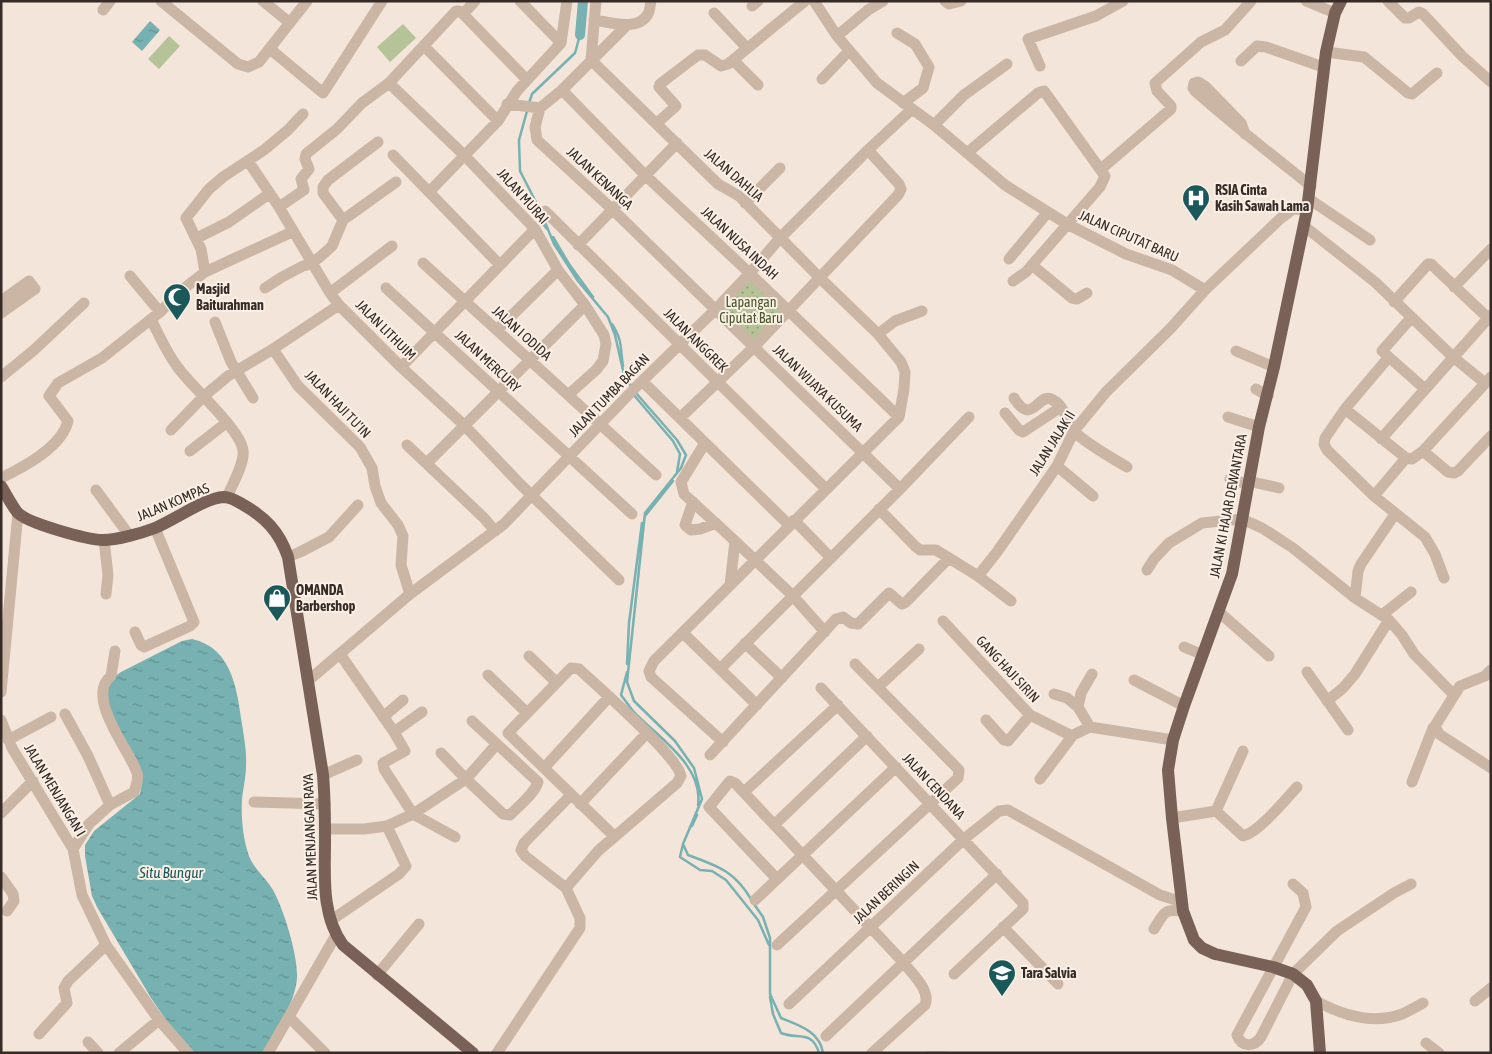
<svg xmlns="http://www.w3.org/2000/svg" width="1492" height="1054" font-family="'Asap Condensed',sans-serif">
<defs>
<pattern id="park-dots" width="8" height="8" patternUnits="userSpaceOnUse" patternTransform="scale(1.25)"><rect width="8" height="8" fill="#b6c298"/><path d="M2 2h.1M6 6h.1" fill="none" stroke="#959e7c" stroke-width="1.8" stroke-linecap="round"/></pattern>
<pattern id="water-ripples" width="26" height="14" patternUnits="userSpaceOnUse" patternTransform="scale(1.25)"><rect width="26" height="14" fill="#77b1b1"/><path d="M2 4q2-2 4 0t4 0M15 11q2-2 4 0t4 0" fill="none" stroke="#629090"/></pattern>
</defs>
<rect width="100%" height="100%" fill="#f3e5d9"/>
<path fill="url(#park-dots)" d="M750,277l34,34 -30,32 -35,-34z"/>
<path fill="#b6c298" d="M403,24l13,14 -26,24 -13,-15z
M169,36l11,10 -21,23 -11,-10z"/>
<path fill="url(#water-ripples)" d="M150,21l10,9 -18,21 -10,-9z
M192,639c41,9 45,52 50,85 2,14 5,28 4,42 0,11 -3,23 -4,34 -1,18 1,39 7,56 5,13 17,22 24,34 11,20 25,65 24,88 -2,27 -22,52 -35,75h-69l-27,-33 -15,-22 -54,-91 -5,-11 -7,-40v-11l9,-14 46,-37 2,-12c-11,-22 -37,-68 -35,-92 1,-8 8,-14 14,-18l61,-31z"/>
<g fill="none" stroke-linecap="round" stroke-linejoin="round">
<path stroke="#77b1b1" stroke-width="2.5" d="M529,103l3,-9 43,-41 5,-18
M527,111l-8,29 1,31 20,39 14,34 24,37 30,36 7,18 10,44 6,7
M536,215l11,14
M553,237l16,27 24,33
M612,324c11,17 8,24 11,42
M636,393l41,47 9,15 -5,13 -36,45 -18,169 7,19 41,40 19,27 8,31 -19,45 5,11c30,11 46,16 63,44
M633,394l40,47 7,13 -3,18
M645,516l28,-35
M627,664l2,-41 13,-100
M627,672l-6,23c4,5 8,11 12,16 23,25 71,54 65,94
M692,826l5,-11
M683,844l-3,13 20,13 12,1 14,9 32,40 11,25
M754,904l9,13 7,21v56l11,24c17,7 39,13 42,35
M770,997l3,17 8,19c16,7 31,-4 38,20
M926,1053h21"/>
<path stroke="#77b1b1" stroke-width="10" d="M580,35l3,-34"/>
<path stroke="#cbb5a4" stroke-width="11" d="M161,1l77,63 10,3 11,-5 48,-61
M263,1l27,22
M520,1l41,42
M814,1l23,35 40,47 57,42 71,60 62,39 59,30 46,16 33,20 76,-72 12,-9 14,1
M945,1l4,3 12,-3
M1306,1l29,12
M1388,1l17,17h4l10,-6 4,2 39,42 29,26
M752,6l6,-5
M103,10l7,-9
M714,13l33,35
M463,14l12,-13
M594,20c16,2 44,12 54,-6 2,-3 2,-9 3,-13
M627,25l-65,65 -22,18 -5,19 2,13 76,70 287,279
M897,33l18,11 14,23 -6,21 -20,15
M837,36l31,-26 15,-9
M424,46l74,75
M270,49l53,44 59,-92
M1326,52l38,5 44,36 4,1 25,-21
M591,60l127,124 21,12 81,82 58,56 23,28 4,10 -1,17 -5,28 -245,244 -5,10 2,6 72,65
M591,60l5,-59
M733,60l25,25
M1241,61l16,-15 9,1 57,20
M1040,66l-12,-27 68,-23 27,-15
M822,79l27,-28
M389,83l75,72 71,74 23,41 27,35 19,30 2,9 -3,17 -7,9 -28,25
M562,90l84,86 95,89 158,152
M507,104l33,4
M657,123l19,-17 -17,-19 1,-3 38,-29h7l16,11 7,-2 77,-63
M934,125l30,-30 43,-31
M1245,134l-4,-11 -35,-36 -8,-5 -4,1 -1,5 2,3c37,33 77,64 116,95
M967,153l71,-60 6,-2 61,85 -5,11 -68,78 -6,7 -13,9
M393,155l107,110
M248,161l31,46 51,86 9,12 62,62 63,58 56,59 99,96
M1101,169l70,-60v-3l-14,-15 -2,-8 46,-41 24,-12 26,-29
M429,192l69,-71 19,-30 44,-48 6,-42
M1309,199l61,41
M745,203l35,-35
M279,207l25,-17 -3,-11 8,-10 -4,-10 1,-5 31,-25 25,-26 27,-20 67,-72h3l4,3 64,66
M545,211l281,278
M343,220l-20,-27v-6l5,-7 50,-38
M1304,226l71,56 78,75 32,26
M197,238l32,-16 40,-28
M578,245l99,-102
M1009,259l39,-47
M423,263l233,212
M1032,265l40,33 5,1 10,-6
M205,272l-4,-23 -15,-31 23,-29 14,-12 41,-27 24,-20 15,-16
M130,276l30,36
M1454,287l37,-38
M265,288l17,-11 21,-11 8,-2 10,-8 11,-10 11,-26 53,-38
M386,288l246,226
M330,293l62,-47
M1,301l28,-20 6,8 -34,24
M1394,302l34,-38h3l57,54
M1411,318l-29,33 43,38
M151,319c8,17 17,36 28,50 14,19 61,60 64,81 2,13 -11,35 -16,47
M215,322l16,40 22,36
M497,330l61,-60
M878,334l17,-13 27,-10
M273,349l25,37 62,61 12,21 3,18 6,17 17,22 5,11 -2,29 9,29
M1236,351l38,16
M1388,358l-43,51 -20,29 -1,6 3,6 47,46 32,-38
M401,367l134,-138
M1,377l33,-27 50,-47
M642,381l147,144
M1256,389l12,7
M1014,398c18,29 24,-5 37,1 13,5 15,21 22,31 7,9 42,30 54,37
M1345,409l61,49 6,1 11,-8 68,-74
M1005,413l14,17 4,2 38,-25
M1228,417l31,10
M680,418l74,-71 144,-152 3,-6 -2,-5 -31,-34
M171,430l33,-34 24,-20 45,-27 66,-44
M1381,439l110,-124
M705,443l-24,39 3,12 51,47 57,54 33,37
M407,445l77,73 11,13
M190,451l36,-28
M1423,451l25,21 6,1 4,-2 33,-35
M427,463l158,-158
M1057,466l36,30
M1,478c23,-11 61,-31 67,-57l-19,-25 9,-13 44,-25 58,-46 22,-22 23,-18 87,-40
M1230,479l17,5
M1248,481l31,7
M96,490l33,45
M1374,496l51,41 10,17 9,24
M693,502l-8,23 6,5 9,-1 16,-6
M879,509l36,37 5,4h16l42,26 33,25
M794,520l36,37
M104,540l4,35 -2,19
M288,557l12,-5 29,-15 29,-32
M1147,570l7,-11 15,-16 33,-20 40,-4 20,9 31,20 62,50 34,22 13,15 12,19 40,41
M978,576l19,-24 60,-86 17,-35 32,-39 64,-63 35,-39
M730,585l5,-44
M1355,598l3,-27 3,-7 34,-50
M1219,612l50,44
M1382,615l29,-23
M943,621l87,94 40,20h3l17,-8 83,13
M135,632l6,13 3,2 46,-21 4,-4 -39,-94
M683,633l74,72
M745,643l37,35
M1184,647l17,7
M340,654l54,78 11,19 -22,12 1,6 29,45 42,23
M529,656l27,26
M720,669l180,-180 69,-72
M1491,670l-6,6 -25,10 -25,40 4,8 52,34
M1307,672l41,58
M488,675l39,38
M309,680l101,-86 94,-70 132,-137 79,-77 35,-37 30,-35 88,-88 44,-41
M1134,680l50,26
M878,687l41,-38
M821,688l202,215v6l-69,65
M1,692l17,-179
M1054,694l13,4 11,9
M1327,701l16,-13 12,-14 34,-54
M65,714l23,42 22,49
M383,717l20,-17
M1,720l11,28 61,101 9,46 24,50 53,75 29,33
M986,720l18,20 4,1 22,-26
M1090,727l-12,-20 3,-14 11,-19
M394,732l28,-20
M8,740l43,-23
M441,753l25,26 37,35 7,1c9,-9 25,-22 28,-33l-66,-61
M710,755l126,-136 7,-2 8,6 7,1 31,-31 13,11 4,-2 43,-44
M544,768l65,-71
M323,775l34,-15
M1040,779l33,-44
M1412,782l21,-54 2,-2
M744,792l94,-87
M254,802l71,2
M580,804l67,-71
M1216,811l27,25c16,-4 42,-36 54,-49
M1216,811l27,-60
M1,813l32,-32
M1172,818l44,-7
M774,825l93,-89
M325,829h39l23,-3 26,-12 53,-35 30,-34
M73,849l16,-25 21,-19 24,-13c2,-6 5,-12 3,-19 -6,-21 -53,-76 -26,-97l4,-25
M1,877l12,17 1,7 -7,10
M777,879l-68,-72 21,-26 5,2 169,180c8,11 27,27 21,42l-53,48
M1293,884l10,9 3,14 -69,128c5,13 17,12 24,2l32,-63 44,-43 57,-38 17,-9
M566,888l32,-37 79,-68 4,-7c-4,-21 -83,-89 -102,-107l-8,-1 -63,65 106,103
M755,900l141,-133
M330,921l69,-47 7,-8 -19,-40
M1003,927l55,57
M1154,929c11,-17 9,-20 29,-18
M777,945l181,-167 1,-8 -104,-106
M377,975l42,-51
M1316,1001c26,14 57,24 86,13 7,-3 14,-7 21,-11
M1475,1001l16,-13
M789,1004l175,-165 35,-28 9,-1 152,85 22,7
M289,1017l36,36
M39,1034l28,-31 -3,-15 4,-7 38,-36
M826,1036l171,-162
M88,1042l10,11
M1426,1043l13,10
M119,1053l40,-33
M268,1053l68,-118
M497,1053l83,-125v-10l-14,-30 -41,-32 -4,-6 3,-7 47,-48"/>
<path stroke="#796157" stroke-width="12" d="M1,486c5,8 10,18 16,26 9,11 71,28 86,28 14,0 39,-7 52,-12 20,-8 49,-30 69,-31 6,0 13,4 18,7 23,13 37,27 46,53l35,218c2,22 2,44 2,66 0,35 -4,74 18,104l130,108
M1320,1053l-4,-52 -9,-16 -14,-11 -20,-7 -58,-13 -13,-6 -8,-8 -11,-29 -11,-93 -4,-48 5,-30 11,-34 48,-132 27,-147 15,-60 33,-157 19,-158 9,-39 6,-12"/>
</g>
<defs>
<g id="hospital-pin" transform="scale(1.4375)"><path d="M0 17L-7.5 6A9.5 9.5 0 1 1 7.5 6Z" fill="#1a585a" stroke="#faf0e6"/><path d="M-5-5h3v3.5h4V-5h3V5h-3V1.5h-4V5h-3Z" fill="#fff"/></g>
<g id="mosque-pin" transform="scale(1.4375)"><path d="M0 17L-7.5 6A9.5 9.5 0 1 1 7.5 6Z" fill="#1a585a" stroke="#faf0e6"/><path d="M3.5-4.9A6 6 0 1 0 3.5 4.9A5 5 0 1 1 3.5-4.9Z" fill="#fff"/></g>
<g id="shop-pin" transform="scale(1.4375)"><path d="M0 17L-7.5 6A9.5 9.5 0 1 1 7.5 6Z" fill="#1a585a" stroke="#faf0e6"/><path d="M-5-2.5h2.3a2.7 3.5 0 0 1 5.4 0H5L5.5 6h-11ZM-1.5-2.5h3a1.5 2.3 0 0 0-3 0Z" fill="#fff"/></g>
<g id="school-pin" transform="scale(1.4375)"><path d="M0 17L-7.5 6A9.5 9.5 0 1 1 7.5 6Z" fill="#1a585a" stroke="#faf0e6"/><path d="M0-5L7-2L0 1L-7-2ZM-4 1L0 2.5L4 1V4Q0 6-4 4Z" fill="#fff"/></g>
</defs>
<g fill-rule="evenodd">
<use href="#hospital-pin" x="1196" y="198"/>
<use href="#mosque-pin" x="177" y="297"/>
<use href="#shop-pin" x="277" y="598"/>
<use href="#school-pin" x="1002" y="973"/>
</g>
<g text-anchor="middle" stroke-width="4" stroke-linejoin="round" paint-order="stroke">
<g font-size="14" fill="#362b26" stroke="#faf0e6">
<text transform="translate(734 175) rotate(41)" y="5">JALAN DAHLIA</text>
<text transform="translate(600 178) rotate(43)" y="5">JALAN KENANGA</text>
<text transform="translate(523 196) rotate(48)" y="5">JALAN MURAI</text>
<text transform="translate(1129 236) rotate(24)" y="5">JALAN CIPUTAT BARU</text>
<text transform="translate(740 243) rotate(43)" y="5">JALAN NUSA INDAH</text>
<text transform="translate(386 330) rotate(45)" y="5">JALAN LITHUIM</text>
<text transform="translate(522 333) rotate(42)" y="5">JALAN I ODIDA</text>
<text transform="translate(696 340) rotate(45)" y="5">JALAN ANGGREK</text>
<text transform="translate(488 361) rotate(43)" y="5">JALAN MERCURY</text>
<text transform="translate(818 388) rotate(44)" y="5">JALAN WIJAYA KUSUMA</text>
<text transform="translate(609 395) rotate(-46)" y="5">JALAN TUMBA BAGAN</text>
<text transform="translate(338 404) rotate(46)" y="5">JALAN HAJI TU’IN</text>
<text transform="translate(1052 443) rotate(-58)" y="5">JALAN JALAK II</text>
<text transform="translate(173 502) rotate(-23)" y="5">JALAN KOMPAS</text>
<text transform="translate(1228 506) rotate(-79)" y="5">JALAN KI HAJAR DEWANTARA</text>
<text transform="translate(1008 669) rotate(47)" y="5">GANG HAJI SIRIN</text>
<text transform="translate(934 786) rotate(47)" y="5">JALAN CENDANA</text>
<text transform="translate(55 790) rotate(59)" y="5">JALAN MENJANGAN I</text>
<text transform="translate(310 837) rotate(-92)" y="5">JALAN MENJANGAN RAYA</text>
<text transform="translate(886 892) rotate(-43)" y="5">JALAN BERINGIN</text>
</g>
<g font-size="14" font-weight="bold" fill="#362b26" stroke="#faf0e6" text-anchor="start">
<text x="1215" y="195">RSIA Cinta<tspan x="1215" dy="16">Kasih Sawah Lama</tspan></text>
<text x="196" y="294">Masjid<tspan x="196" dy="16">Baiturahman</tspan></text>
<text x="296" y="595">OMANDA<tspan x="296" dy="16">Barbershop</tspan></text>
<text x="1021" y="978">Tara Salvia</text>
</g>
<g font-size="14" fill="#475629" stroke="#faf0e6">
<text x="751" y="307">Lapangan<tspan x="751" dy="16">Ciputat Baru</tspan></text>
</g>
<g font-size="15" font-style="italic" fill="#1a585a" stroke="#faf0e6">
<text x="171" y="878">Situ Bungur</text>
</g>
</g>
<rect width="1492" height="1054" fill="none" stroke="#362b26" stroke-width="5"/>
</svg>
